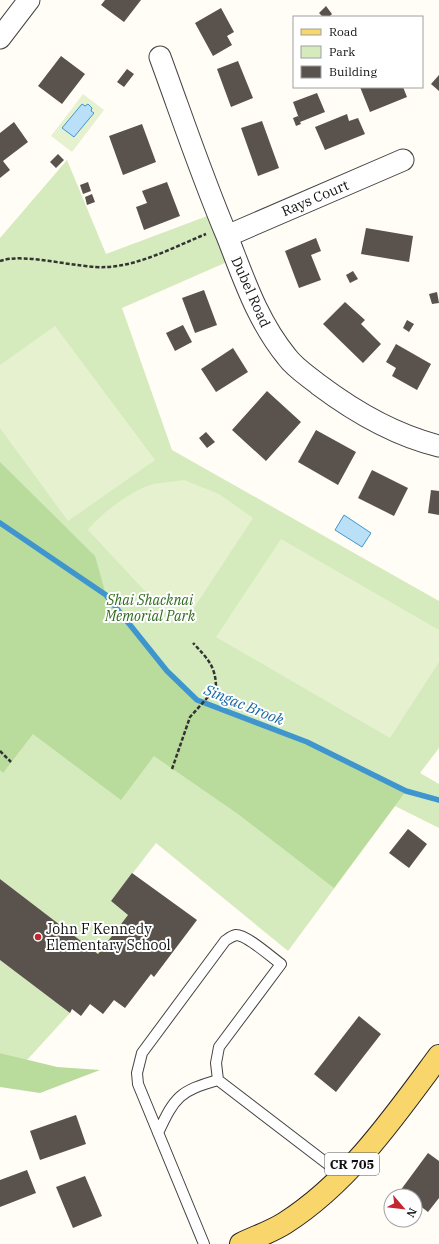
<svg xmlns="http://www.w3.org/2000/svg" width="439" height="1244" font-family="'IBM Plex Serif',serif">
<rect width="100%" height="100%" fill="#fffdf5"/>
<path fill="#d5ebbd" d="M67,160l39,94 104,-39 17,47 -105,46 50,142 267,151v147l-19,25 19,11v44l-44,-22 -107,145 -132,-108 -45,58 17,14 -30,39 -98,-75v-641z
M0,960l70,53 -43,47 -27,-7z"/>
<path fill="#b9dc9c" d="M0,462l95,94 11,39 61,76 30,29 110,42 99,49 -72,97 -96,-74 -84,-58 -33,44 -88,-66 -30,39 -3,-3z
M0,1053l57,14 43,3 -60,23 -40,-6z"/>
<path fill="#e6f2cf" d="M83,94l21,16 -32,42 -21,-16z
M55,326l100,134 -87,61 -68,-93v-63z
M184,480l35,14 34,24 -67,102h-14l-84,-90c12,-16 43,-39 62,-45 11,-3 23,-3 34,-5z
M281,539l158,91v32l-49,76 -174,-101z"/>
<path fill="#b9e0f7" stroke="#3f96cf" d="M82,104l3,2 3,-2 4,4 -1,3 3,2 -20,24 -12,-9z
M344,515l27,18 -9,14 -27,-17z"/>
<g fill="none" stroke-linecap="round" stroke-linejoin="round">
<path stroke="#3f96cf" stroke-width="5.5" d="M0,523l106,72 61,76 30,29 110,42 99,49 33,9"/>
</g>
<path fill="#5a524d" d="M105,0h36l-17,22 -23,-17z
M326,6l6,8 -3,3h-6l-4,-4z
M221,8l13,24 -7,4 5,9 -19,11 -18,-33z
M61,56l24,18 -23,30 -24,-18z
M238,61l15,37 -22,9 -14,-38z
M127,69l7,5 -10,13 -7,-5z
M439,75v16l-8,-7z
M360,87h43l4,10 -37,15z
M317,93l8,19 -25,10 1,2 -5,2 -3,-8 5,-2 2,5 -7,-19z
M347,114l2,7 9,-3 7,16 -40,16 -10,-23z
M262,121l17,47 -21,8 -17,-48z
M14,122l14,20 -25,19 7,9 -10,8v-45z
M142,124l14,38 -33,13 -14,-39z
M58,154l6,6 -8,8 -6,-6z
M88,182l3,9 -8,3 -3,-9z
M167,182l13,34 -36,14 -8,-23 11,-4 -5,-12z
M92,194l3,8 -8,3 -2,-8z
M366,228l47,8 -4,26 -48,-8z
M316,238l5,13 -10,4 10,25 -22,8 -14,-37z
M353,271l5,8 -8,4 -4,-8z
M204,290l13,35 -22,8 -13,-35z
M437,292l2,11 -7,1 -3,-10z
M345,302l20,18 -4,4 20,20 -18,19 -40,-39z
M407,320l7,4 -5,8 -6,-4z
M183,325l9,17 -17,9 -9,-18z
M396,344l35,20 -14,26 -25,-14 4,-8 -10,-6z
M233,348l15,24 -32,20 -15,-23z
M267,391l34,31 -35,39 -34,-31z
M316,430l40,22 -18,33 -40,-23z
M206,432l9,10 -8,6 -8,-10z
M372,470l36,18 -14,28 -36,-18z
M431,490l8,1v24l-11,-2z
M408,829l19,15 -18,24 -20,-15z
M132,873l65,47 -43,57 -3,-3 -26,34 -11,-8 -11,14 -13,-10 -9,12 -9,-7 -2,4 -70,-53v-81l98,75 30,-39 -17,-14z
M359,1016l22,18 -45,58 -22,-18z
M76,1115l10,29 -46,16 -10,-29z
M428,1153l11,8v37l-11,14 -13,-10v-6h-8l-7,-5z
M27,1170l9,23 -36,14v-27z
M85,1176l17,40 -29,12 -17,-41z"/>
<g fill="none" stroke-linecap="round" stroke-linejoin="round">
<g stroke="#444" stroke-width="12">
<path id="service" d="M158,1133c17,-37 22,-42 60,-53
M204,1244l-66,-160 -1,-11 5,-20 83,-112c3,-2 6,-5 11,-6 11,0 35,22 45,29l-62,83 -3,16 2,17 124,95"/>
</g>
<g stroke="#444" stroke-width="23">
<path id="minor" d="M0,38l29,-38
M160,57c22,60 42,120 67,179 17,43 30,84 60,121 8,11 21,19 32,28 36,27 75,50 120,61
M227,236l176,-76"/>
</g>
<g stroke="#222" stroke-width="24">
<path id="primary" d="M241,1244c14,-7 30,-12 44,-21 64,-41 109,-106 154,-167"/>
</g>
<path stroke="#333" stroke-width="2.5" stroke-dasharray="4 2" stroke-linecap="butt" d="M0,261c25,-9 78,8 107,6 34,-2 67,-20 99,-33
M0,751l11,11
M172,769l18,-52 26,-29c0,-22 -9,-30 -23,-45"/>
<use href="#service" stroke="#fff" stroke-width="10"/>
<use href="#minor" stroke="#fff" stroke-width="21"/>
<use href="#primary" stroke="#f9d66b" stroke-width="22"/>
</g>
<circle fill="#c4262e" stroke="#fff" stroke-width="1.5" cx="38" cy="937" r="4"/>
<g text-anchor="middle" stroke-width="4" stroke-linejoin="round" paint-order="stroke">
<rect fill="#fff" stroke="#585858" stroke-width="1" x="325" y="1153" width="54" height="22" rx="3"/>
<g font-size="13" font-weight="bold" fill="#111">
<text x="352" y="1169">CR 705</text>
</g>
<g font-size="14" fill="#111" stroke="#fff">
<text transform="translate(315 198) rotate(-23)" y="5">Rays Court</text>
<text transform="translate(251 292) rotate(66)" y="5">Dubel Road</text>
</g>
<g font-size="14" font-style="italic" fill="#2f6b1f" stroke="#fff">
<text x="150" y="605">Shai Shacknai<tspan x="150" dy="16">Memorial Park</tspan></text>
</g>
<g font-size="14" fill="#111" stroke="#fff" text-anchor="start">
<text x="46" y="934">John F Kennedy<tspan x="46" dy="16">Elementary School</tspan></text>
</g>
<g font-size="15" font-style="italic" fill="#1768a6" stroke="#fff">
<text transform="translate(244 705) rotate(22)" y="5">Singac Brook</text>
</g>
</g>
<rect x="293" y="16" width="130" height="72" fill="#ffffff" stroke="#a0a0a0"/>
<rect x="301" y="29" width="20" height="6" fill="#f9d66b" stroke="#a0a0a0"/>
<text x="329" y="36" font-size="12" fill="#111111">Road</text>
<rect x="301" y="46" width="20" height="12" fill="#d5ebbd" stroke="#a0a0a0"/>
<text x="329" y="56" font-size="12" fill="#111111">Park</text>
<rect x="301" y="66" width="20" height="12" fill="#5a524d" stroke="#a0a0a0"/>
<text x="329" y="76" font-size="12" fill="#111111">Building</text>
<g transform="translate(403 1208) rotate(118)"><circle r="19" fill="#ffffff" stroke="#a0a0a0"/>
<path d="M0-3L7 15L0 10L-7 15Z" fill="#c4262e"/>
<text y="-6" font-size="11" font-weight="bold" text-anchor="middle" fill="#111111">N</text>
</g>
</svg>
